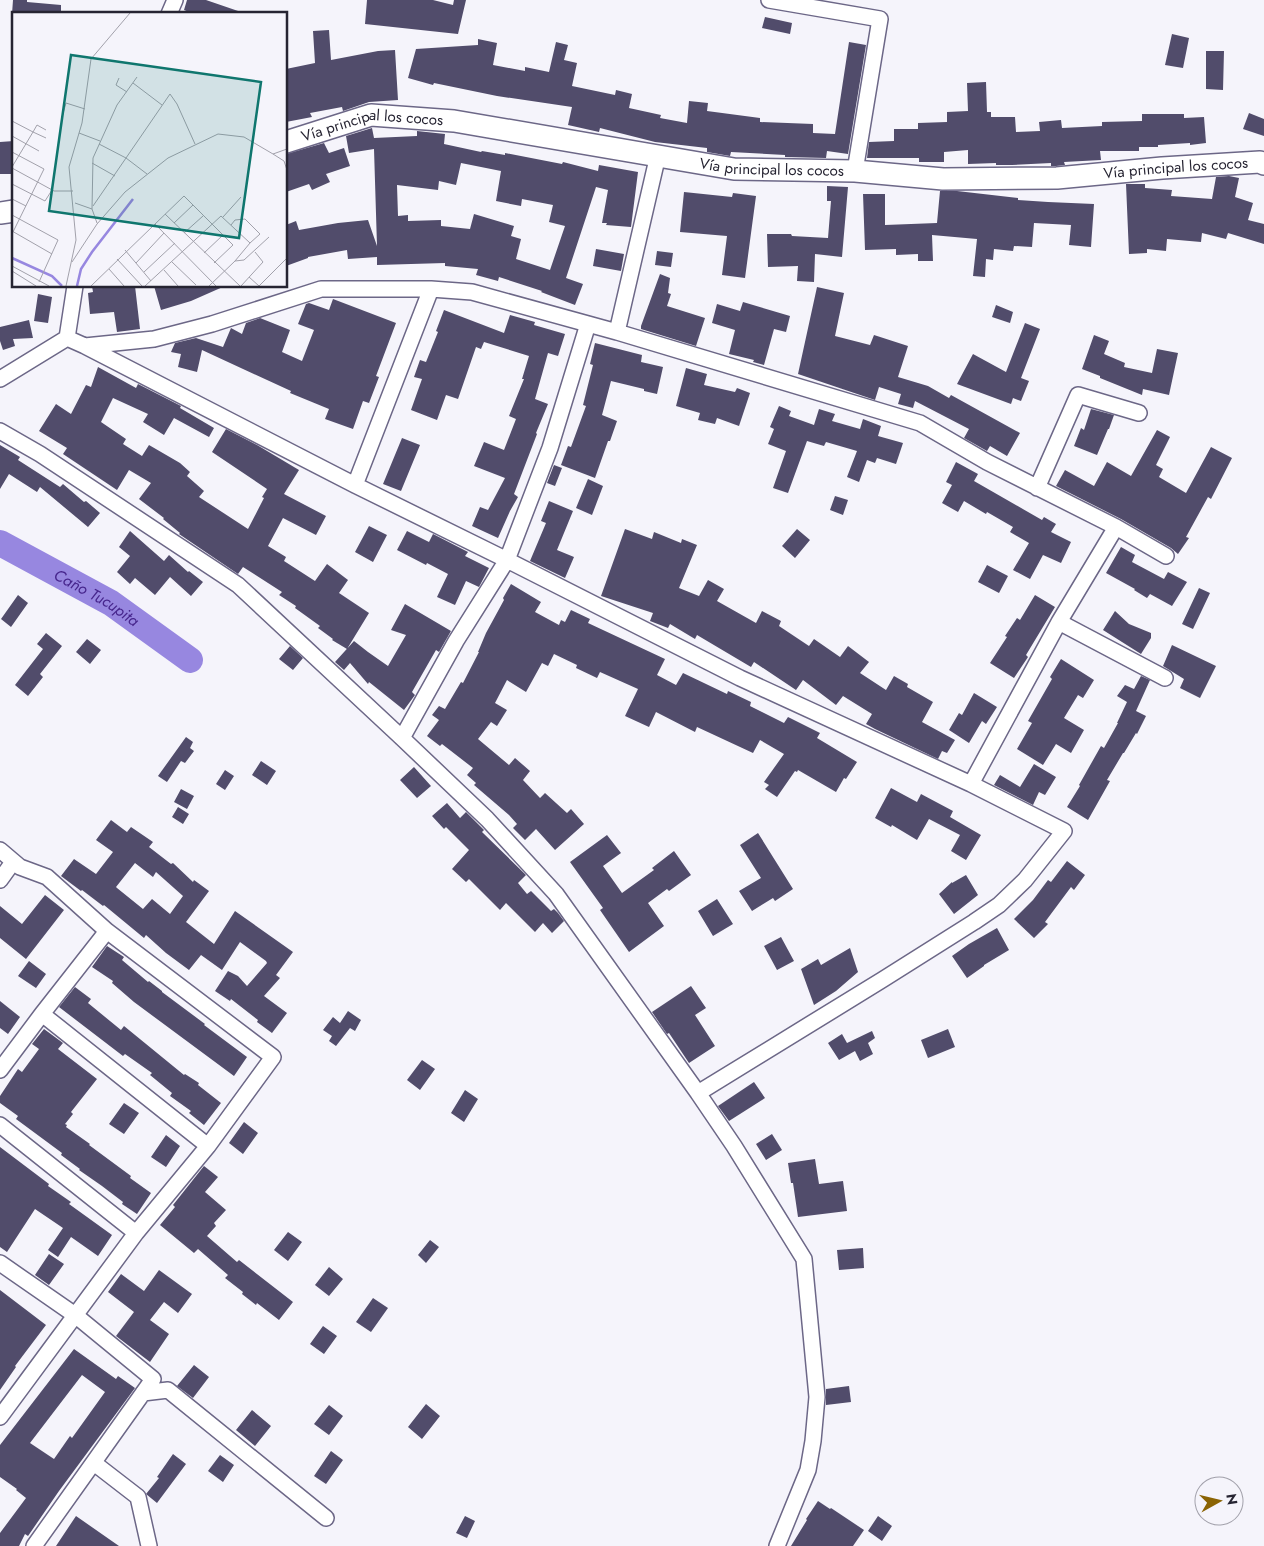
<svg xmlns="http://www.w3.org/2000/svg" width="1264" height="1546" font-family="Jost,sans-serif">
<rect width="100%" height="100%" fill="#f5f4fb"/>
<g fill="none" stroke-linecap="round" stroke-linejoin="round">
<path stroke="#9787e0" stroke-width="26" id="s1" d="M0,543l111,60 79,57"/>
</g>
<path fill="#514c6b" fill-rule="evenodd" d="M13,0h14v2l34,3v9h-49z
M187,0h19l35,12 -1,2h-46l-10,-4z
M367,0h66l20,5 1,-5h12l-8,34 -93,-10z
M765,17l27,6 -2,11 -28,-6z
M329,30l2,30 47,-9 17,-1 3,50 -29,2 -26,9 -1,-4 -32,6 2,4 -26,5v-53l29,-6 -2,-32z
M1172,34l17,4 -6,30 -18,-3z
M478,39l19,4 -4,22 32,6v-4l24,5 7,-30 12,3 -4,15 13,3 -5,23 43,9 1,-5 16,4 -3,14 32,7 -1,3 27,5 2,-22 19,2 -1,8 53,7v4l53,2v9l22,1 14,-92 17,3 -18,109 -21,-3 -1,7 -41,-1v-2l-54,-3 -1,4 -23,-4v-4l-52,-6 -55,-14 -1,4 -31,-7 4,-18 -75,-11 -63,-13 -1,2 -25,-7 8,-29 62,-4z
M1206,51h18l-1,39 -17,-1z
M986,82l1,30h4v5h24l1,15 24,-1 -1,-9 22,-2 1,8 40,-2v-4l40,-1v-7h42v4l20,-1 2,26 -16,2v-2l-32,2v2h-19v4h-39l1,9 -37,2 1,3 -9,1h-5v-3l-39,2h-16v-2l-28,1v-14l-24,2v10h-25v-4h-52l2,-16 25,-1v-12h24v-6l29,-1v-10l21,-1 -1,-28z
M1249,113l15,6v17l-21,-7z
M372,128l2,10 43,-2v-5l28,3 -1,10 37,8 1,-1 23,4v-2l57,11 1,-2 35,9 1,-6 39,7 -7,55 -25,-2 1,-2h-5l6,-33 -12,-3 -30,91 17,6 -8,21 -34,-13 1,-1 -43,-14 -1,4 -22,-6 2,-6 -33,-3v-3l-68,2v-8l-29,2 -1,-9 -39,7v1l-22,8v-41l10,-4 3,9 39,-7 30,-3 9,26 -3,-97 -25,4 -3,-17zM461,163l40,8 -5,30 25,5 1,-7 31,6 -4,17 16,4 -15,44 -34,-11 5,-20 -10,-3 3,-10 -40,-12 -4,15 -29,-3v-6l-33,1v-6l-10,1 -1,-31 41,5 1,-9 17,4z
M14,141v33h-14v-32z
M324,143l5,10 15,-5 6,18 -24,8 4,8 -18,8 -3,-6 -23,8v-38z
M1229,176l10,2 -4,19 18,6 -5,17 16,4v20l-36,-11 -2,6 -24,-6 -1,9 -34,-3 -1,12 -19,-2v4l-18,1 -3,-70h19v4l27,2 -1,6 41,3 4,-22z
M827,186l21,1 -6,70 -27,-3 -1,28 -17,-1 1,-15 -30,1 -1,-33h24l1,2 36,2 3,-37h-4z
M940,191h17l61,7v2l30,2 46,2 -3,43 -22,-2 2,-20 -37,-2 -2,24 -18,-1 -1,5 -19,-2 -1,11 -7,-1 -1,18 -12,-1 4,-37 -45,-4 1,26h-15v-7l-22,1v-6l-31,1 -2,-56h22v31l52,-2z
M684,192l48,5 1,-4 23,3 -11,82 -23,-3 5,-39 -47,-4z
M596,249l28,5 -3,17 -28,-5z
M657,251l16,2 -2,14 -16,-2z
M660,274l10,4 -2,15 3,1 -4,12 38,12 -9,28 -55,-17v-3z
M92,286h43l5,43 -23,3 -3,-20 -24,2 -2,-21 5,-1z
M154,286h71l-34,15 -30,9z
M817,287l27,6 -9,43 35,9 4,-10 34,11 -10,31 30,9 21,12 2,-3 69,38 -13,23 -17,-10 -3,5 -23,-13 5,-9 -54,-28 -2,7 -15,-4 3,-10 -22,-7 -4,13 -77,-26z
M38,294l14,3 -4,26 -14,-2z
M333,299l63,24 -20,53 3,1 -10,26 -6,-2 -10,28 -28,-10 4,-10 -39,-16 1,-2 -89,-41 -5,22 -19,-5 3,-13 -10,-2 4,-9 21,-5 27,9 8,-19 11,6 4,-11 14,-5 30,12 -8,22 20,9 12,-31 -16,-6 8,-20 3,-1 20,7z
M743,302l47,14 -4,16 -12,-3 -10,36 -11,-3 1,-2 -25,-6 6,-24 -23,-7 5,-19 23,7z
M996,305l17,7 -3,11 -18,-6z
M444,310l60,23 6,-18 25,7 -1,3 31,9 -7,22 -10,-3 -13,46 13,5 -12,29 1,1 -23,60 4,3 -8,14 -12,27 -26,-12 8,-19 8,3 17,-32 -31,-12 10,-24 20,8 12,-31 -7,-3 15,-37h-2l7,-23 -45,-14 -3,7 -5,-2 -18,52 -12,-4 -9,25 -26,-10 11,-31 -8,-2 6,-17 6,2 12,-30 -2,-1z
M29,320l4,18 -20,1 2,7 -12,4 -3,-9v-14z
M1025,323l15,6 -19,49 8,3 -8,20 -8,-3 -2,6 -54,-20 16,-30 33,18z
M1094,335l15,6 -5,13 21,9 -1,4 28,6 5,-24 21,4 -9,42 -26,-6 -1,6 -42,-17v-2l-18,-7z
M595,343l47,12 -1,7 22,5 -6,27 -13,-3v-2l-33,-8 -9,34 15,6 -7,20h-2l-13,37 -34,-13 7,-19 3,1 15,-41 -3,-1 10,-40 -3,-1z
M98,367l38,21 2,-4 43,22 -1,2 34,20 -5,9 -35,-19 -10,17 -21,-13 5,-8 -35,-16 -12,24 25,17 -3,5 19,12 7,-11 31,18 10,9 -3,4 17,15 -5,6 49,32 16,-31 -2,-1 5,-8 -55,-37 14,-23 31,16 42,25 -15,24 42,22 -10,19 -33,-17 -15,28 18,11 -2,4 31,20 12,-17 21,16 -9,13 30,20 -22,36 -15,-9 1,-1 -15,-11 2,-2 -25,-18 1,-2 -17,-11 3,-3 -39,-25 -5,7 -59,-40 1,-1 -17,-14 1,-1 -25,-19 12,-16 -22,-13 -12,20 -54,-36 4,-6 -28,-17 17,-27 15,10 15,-29 5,2z
M686,368l21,6 -3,11 31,7 2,-4 13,5 -11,33 -22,-8 -2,6 -17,-4 2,-7 -24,-7z
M779,406l12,5 -2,5 25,9 5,-16 16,5 -3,7 28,8 3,-10 18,7 -3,10 25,7 -7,21 -19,-6 -2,5 -8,-3 -8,22 -12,-5 10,-26 -31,-9 -2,4 -17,-5 -19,52 -15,-5 13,-37 -18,-7 6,-15 -4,-2z
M1091,409l23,6 -5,14h-1l-11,26 -23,-9 7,-18 3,2z
M1157,430l13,7 -14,28 7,4 -4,8 27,16 25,-46 21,11 -21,41 -3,-2 -22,40 3,1 -11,16 -7,-6 -50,-29 -65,-33 9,-16 29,16 13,-24 24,14z
M402,438l18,7 -19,46 -18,-7z
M0,445l20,12 -2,3 42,27 3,-3 21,18 2,-1 14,12 -12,14 -48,-40 -3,5 -28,-18 -9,15z
M956,462l22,12 -4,7 68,39 2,-3 12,7 -5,8 20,10 -10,21 -18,-8 -13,24 -17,-9 16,-27 -19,-11 3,-5 -26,-15 -1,2 -22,-13 -6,11 -16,-9 10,-18 -6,-3z
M554,465l8,3 -7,18 -8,-3z
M588,479l15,7 -11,29 -16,-7z
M835,496l13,4 -5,15 -13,-5z
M549,501l24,10 -16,39 17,7 -9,21 -35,-17 16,-38 -5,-2z
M369,526l18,9 -14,27 -18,-10z
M625,529l27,10 2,-7 27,11 1,-4 15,6 -18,43 20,8 9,-16 16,9 -7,12 39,22 6,-12 19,10 -2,5 30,20 5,-7 26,18 8,-11 21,16 -9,11 26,17 8,-14 14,8 -1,3 26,15 -11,20 33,18 -8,13 -5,-2 -4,8 -63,-30 -9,-5 6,-10 -29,-18 -7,9 -33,-25 -7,10 -42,-28 -3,5 -54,-32 -2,4 -25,-15 -2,4 -18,-7 3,-8 -52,-17z
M797,529l13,11 -15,18 -13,-12z
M130,531l34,30 5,-6 19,17 1,-1 14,11 -12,14 -21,-19 -15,18 -20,-17 -5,6 -13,-12 13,-16 -11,-9z
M407,531l22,11 4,-8 35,18 -3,4 24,12 -10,19 -13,-6 -11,24 -18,-8 11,-23 -21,-11 -1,2 -29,-15z
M1121,547l14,8 -3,7 32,17 4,-7 19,10 -15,24 -22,-12 -3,4 -13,-8 1,-1 -29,-16z
M987,565l21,11 -9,17 -21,-11z
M511,584l30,18 -6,10 24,13 2,-5 4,2 6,-12 19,9 -2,4 77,36 -8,16 19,10 7,-12 44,21 1,-3 23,11 -1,4 34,17 4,-6 32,16 -3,5 40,24 -11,17 -2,-1 -8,14 -38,-22 -1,2 -2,-1 -18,26 -12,-8 4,-4 -5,-3 20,-28 -24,-14 -7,13 -56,-26 -2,5 -39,-20 -7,15 -24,-11 13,-27 -38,-17 -3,6 -21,-10 1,-3 -23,-11 -6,12 -6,-3 -16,29 -19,-12 -12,23 12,7 -10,16 -6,-4 -13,17 31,26 6,-7 15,13 -7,9 17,18 5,-5 22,20 4,-4 13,15 -29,26 -19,-21 -11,11 -12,-12 4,-4 -8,-9 -35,-30 2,-2 -9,-8 6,-7 -31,-24 -2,2 -13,-10 12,-16 -7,-5 7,-9 6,3 16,-27 2,1 16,-31h-1l8,-19 18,-33 -1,-2z
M1199,588l11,5 -17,36 -11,-5z
M18,595l10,8 -17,24 -10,-8z
M1035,595l20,12 -29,48 2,2 -14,21 -24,-15 17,-26 -2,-1 12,-18 3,2z
M405,604l46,27 -12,21 -3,-2 -24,42 3,3 -11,15 -35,-28 -1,2 -18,-21 -6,7 -9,-8 19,-21 14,11 20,14 18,-31 -15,-5z
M1115,611l14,13 22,9v5l-10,16 -38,-24z
M46,633l16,13 -22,28 3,3 -15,19 -13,-11 28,-36 -6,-5z
M87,639l14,11 -11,14 -14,-12z
M1172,645l44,21 -16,32 -20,-10 4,-9 -21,-13z
M290,646l13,12 -10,12 -14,-11z
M1061,659l33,21 -11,18 -5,-3 -14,23 20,12 -13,23 -15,-9 -13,21 -26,-16 15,-26 -4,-2 24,-42 -2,-2z
M1141,676l9,4 -14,31 10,5 -9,18 -1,-1 -12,20h-1l-16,27 3,1 -22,39 -21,-13 13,-21 -1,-1 22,-39 3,2 14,-25h-1l10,-21 -10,-6 8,-11 9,4z
M974,693l23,14 -11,17 -4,-3 -13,22 -20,-13 10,-17 3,2z
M186,737l7,5 -3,6 4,3 -9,12 -4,-2 -14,21 -9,-6z
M261,761l15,10 -9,14 -15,-10z
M1034,764l22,13 -11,18 -6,-3 -6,13 -39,-20 6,-10 20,12z
M414,767l17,19 -14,12 -17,-18z
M225,770l9,6 -9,14 -9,-6z
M891,788l26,14 4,-8 32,17 -3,6 31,18 -15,25 -15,-9 9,-16 -31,-16 -12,21 -25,-15 -1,2 -16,-9z
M181,789l13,7 -7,13 -13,-7z
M447,803l13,15 6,-6 18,18 -2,2 44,43 -8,8 9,11 4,-3 20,20 3,-2 4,4 6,8 -12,12 -9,-10 -8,9 -29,-29 -6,7 -31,-31 -3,3 -14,-13 17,-19 -23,-23 -2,2 -12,-13z
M178,807l11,7 -6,10 -11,-7z
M111,820l16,12 4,-5 22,15 -4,5 22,17 2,-1 20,19 1,-2 15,11 -23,31 28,22 21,-33 58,41 -17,23 4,3 -16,18 23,17 -15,20 -15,-11 1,-2 -27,-21 -1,2 -15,-10 13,-20 10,5 9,10 20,-23 -1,-2 -26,-19 -18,28 -21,-15 -12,15 -23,-17 -20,-18 -2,3 -40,-33 -1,1 -21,-16 -1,1 -20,-15 13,-17 22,15 17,-22 -17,-12zM135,863l18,14 3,-5 27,24 -13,18 -18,-15 -9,10 -26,-21 -1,-1z
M758,833l35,56 -18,12 -2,-3 -21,13 -13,-20 22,-13 -21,-33z
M607,835l14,18 -18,13 19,27 32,-23 -2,-2 22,-17 17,24 -22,16 -2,-2 -19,14 16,23 -35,26 -29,-42 3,-2 -33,-46z
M1067,861l18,14 -11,15 -3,-3 -26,35 3,2 -14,14 -20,-19 19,-19 15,-20 3,2z
M966,875l12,20 -24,19 -15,-20 13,-12v1z
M45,895l19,15 -38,49 -26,-21v-32l22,18z
M717,899l16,25 -20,12 -15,-25z
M997,928l12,22 -25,15v1l-17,12 -15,-22 17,-12z
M781,937l13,24 -17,9 -13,-24z
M107,946l17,11 -2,3 26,22 1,-1 13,10v1l43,32 -1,1 43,32 -13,19 -100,-74 -22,-19 1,-2 -21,-14z
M850,948l8,24 -22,19 -22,14 -13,-36 17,-10 3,6z
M29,961l17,13 -10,14 -18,-12z
M691,986l15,22 -11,7 20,31 -26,17 -20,-30 -2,1 -15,-22z
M75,987l16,12 -3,4 33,27 3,-4 60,49 1,-1 14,9 -1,2 23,18 -17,22 -15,-12 2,-2 -21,-15 2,-3 -22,-18 2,-2 -27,-19 -2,2 -64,-49z
M0,1001l20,16 -12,17 -8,-6z
M348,1011l13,9 -6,11 -5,-3 -14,18 -7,-5 3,-5 -9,-6 10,-13 7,6z
M44,1029l19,14 -5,6 39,30 -26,33 2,2 -8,10 2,1 -1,2 24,17 -1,1 42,31 -1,2 21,15 -14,21 -15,-10 1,-2 -21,-16 -23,-16 1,-1 -19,-14 1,-2 -46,-34 2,-3 -18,-13v-7l18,-27 4,3 17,-23 -7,-5z
M948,1029l7,18 -27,11 -7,-18z
M872,1031l3,7 -7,5 5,11 -13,7 -5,-10 -16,9 -11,-17 14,-9 5,9z
M422,1060l13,9 -15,21 -13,-10z
M754,1082l11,16 -36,23 -11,-15z
M465,1090l13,9 -14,23 -13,-9z
M124,1103l15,10 -15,21 -15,-10z
M244,1122l14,11 -15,21 -14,-11z
M772,1134l10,16 -16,10 -10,-16z
M166,1135l14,11 -14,21 -15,-10z
M0,1147l49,37 -1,2 23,16 -2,2 43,31 -14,21 -27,-19 -13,20 -10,-7 15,-22 -28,-19 -28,43 -7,-5z
M815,1159l4,25 24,-3 4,30 -49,6 -5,-34h-2l-3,-20z
M204,1166l14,11 -13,15 21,18 -12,13 2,3 -9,10 30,26 2,-2 54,42 -14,18 -22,-17 -1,2 -14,-11 1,-2 -18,-14 3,-3 -30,-26 -4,4 -34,-28 15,-18 -2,-2z
M288,1232l14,10 -14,19 -14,-11z
M430,1240l9,7 -13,16 -8,-8z
M863,1248l1,20 -25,2 -2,-20z
M49,1254l15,10 -15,21 -14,-10z
M329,1267l14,12 -14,17 -14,-11z
M159,1270l33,24 -14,19 -14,-11 -14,18 19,14 -19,28 -34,-26 18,-24 -26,-20 13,-18 23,17z
M0,1290l46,35 -31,41 1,1 -16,23z
M373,1298l15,10 -17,24 -15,-10z
M323,1326l14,10 -13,18 -14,-10z
M74,1349l42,30 2,-3 17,12 -76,103 -31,45 -3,-2 -6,12h-19v-13l26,-35 -10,-8 1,-1 -17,-12v-32zM82,1375l23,17 -33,46 -2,-2 -16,23 -24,-16z
M194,1365l15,12 -16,21 -16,-12z
M849,1386l2,16 -25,3v-16z
M426,1404l14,12 -18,23 -14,-12z
M329,1405l14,11 -14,19 -15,-11z
M252,1410l19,16 -16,20 -19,-16z
M331,1451l12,9 -17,24 -12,-8z
M173,1454l13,10 -29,39 -11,-9 13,-16 -2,-1z
M220,1455l14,10 -11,17 -15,-11z
M818,1501l12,8 1,-1 33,22 -11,16h-62l16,-26 -1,-1z
M76,1516l43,30h-63z
M465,1516l10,5 -8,17 -11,-5z
M878,1516l14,10 -10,15 -14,-10z"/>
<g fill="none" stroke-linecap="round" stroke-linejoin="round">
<g stroke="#6c6787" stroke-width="18">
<path id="street" d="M769,0l111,19 -25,152
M169,14l6,-14
M617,332l41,-177
M67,338l8,-52
M85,346l270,139 152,75 233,118 231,106 93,47 -39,49 -26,25 -25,17 -92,58 -184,113
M0,379l67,-41 18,8 69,-7 58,-15 109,-35h110l41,3 145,40 303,91 67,39 129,65 50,29
M0,431l40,23 198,131 164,153 85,81 69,75 142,199 36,53 70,113 13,138 -4,44 -5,29 -31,76
M355,485l76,-196
M1037,488l41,-93 61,18
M1059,622l106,56
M402,738l54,-97 51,-81 43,-112 38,-124
M971,784l88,-162 57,-95
M0,850l20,17 27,10 60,54 166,126 -65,89 -72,87 -136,184
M0,880l13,-18
M42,1014l166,132
M0,1070l42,-56 65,-83
M0,1125l136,108
M0,1263l75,52 78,64 -119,167
M143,1393l25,-3 158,128
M94,1463l44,34 11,49"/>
</g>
<g stroke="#6c6787" stroke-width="24">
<g id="secondary">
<path id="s2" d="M286,142l85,-27 83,6 280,48 121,2 88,8 114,-1 105,-10 98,-6 4,2"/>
<path d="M0,213l14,-2"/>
</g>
</g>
<use href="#street" stroke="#fff" stroke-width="15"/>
<use href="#secondary" stroke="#fff" stroke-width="21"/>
</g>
<g text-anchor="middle" stroke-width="5" stroke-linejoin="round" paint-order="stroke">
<g font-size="15" fill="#262432" stroke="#f5f4fb">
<text dy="5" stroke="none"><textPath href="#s2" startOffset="89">Vía principal los cocos</textPath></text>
<text dy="5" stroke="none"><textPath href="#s2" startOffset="494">Vía principal los cocos</textPath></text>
<text dy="5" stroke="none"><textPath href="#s2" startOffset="899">Vía principal los cocos</textPath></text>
</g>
<g font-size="16" font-style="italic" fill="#47268d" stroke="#f5f4fb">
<text dy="6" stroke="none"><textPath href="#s1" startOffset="111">Caño Tucupita</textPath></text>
</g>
</g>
<g transform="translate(12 12)">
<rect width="275" height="275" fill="#f5f4fb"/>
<path fill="none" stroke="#9787e0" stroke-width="2.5" d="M0,246l40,18 10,10M65,274l4,-17 11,-17 41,-53"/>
<path fill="none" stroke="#a2a1ab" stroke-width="1" d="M107,66l-3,7 11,7M121,71l29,22M50,105l4,-14 19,6M0,109l21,11 -21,35M67,121l21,8M0,124l27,15M34,126l-13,-6 4,-7 9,5M87,132l27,14 21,16M0,140l32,17 -31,63M261,142l11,7 3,9M80,151l23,13M0,156l42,23h19M0,172l33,17 7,-11M0,187l14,7M63,191l17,6M81,194l77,-112 7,10 18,40M153,202l75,72M0,203l46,25 -19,42M211,205l18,-20M85,211l-5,-14 1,-51 24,-53 20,-28M162,211l19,-18M143,212l61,62M219,213l4,-5 10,-1 15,15 -10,9M0,219l40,23M172,221l19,-17M113,238l26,31M192,241l19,-18M105,247l25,27M60,250l25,-38 28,-32 43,-34 50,-24 26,3 29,17 14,-5M160,250l24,23M124,251l28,-30M0,254l37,20M97,257l15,17M152,258l14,16M0,259l24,15M132,260l31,-29M237,265l10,9 28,-28M54,274l10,-46 -7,-73 13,-44 9,-64 39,-46M79,274l93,-90 49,49 -19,18M133,274l76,-70 29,27 -15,18 9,-1 25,-23M197,274l26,-25M229,274l22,-24 -8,-10"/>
<path fill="#0f766e" fill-opacity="0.15" stroke="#0f766e" stroke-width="2.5" d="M59,43l190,27 -22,156 -190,-27z"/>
<rect width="275" height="275" fill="none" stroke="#262432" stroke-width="2.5"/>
</g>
<g transform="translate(1219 1501) rotate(82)"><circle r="24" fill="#f5f4fb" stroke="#a2a1ab"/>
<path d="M0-4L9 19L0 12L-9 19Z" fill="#8b6404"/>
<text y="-8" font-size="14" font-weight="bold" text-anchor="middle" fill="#262432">N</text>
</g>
</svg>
